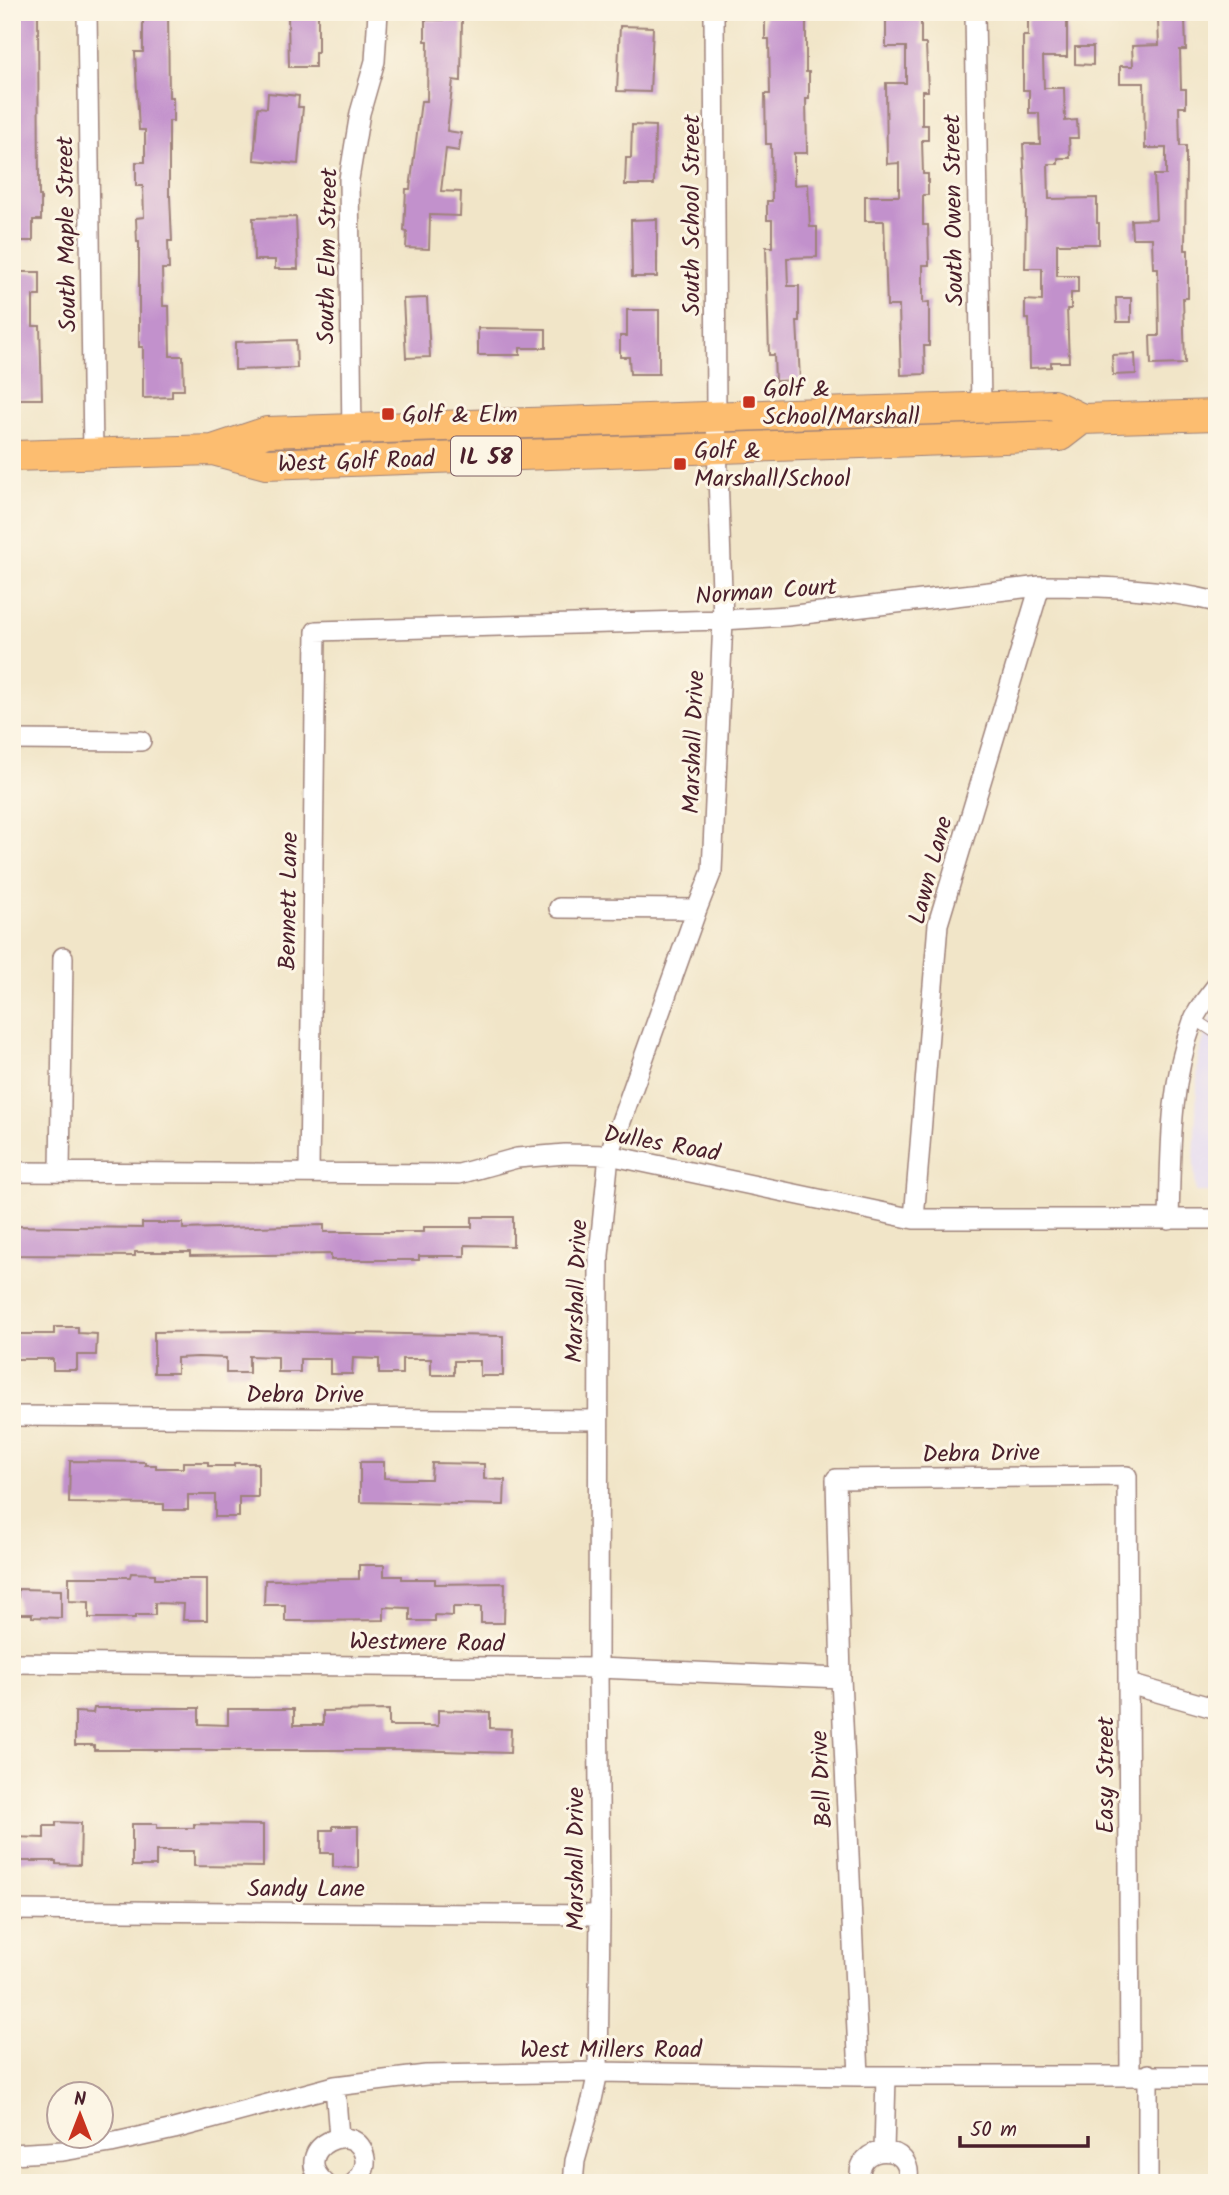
<svg xmlns="http://www.w3.org/2000/svg" width="1229" height="2195" font-family="Kalam,sans-serif">
<rect width="100%" height="100%" fill="#fcf5e5"/>
<filter id="ink" filterUnits="userSpaceOnUse"><feTurbulence type="fractalNoise" baseFrequency=".0143" numOctaves="2"/><feDisplacementMap in="SourceGraphic" scale="14" xChannelSelector="R" yChannelSelector="G"/><feConvolveMatrix kernelMatrix="1 2 1 2 8 2 1 2 1" color-interpolation-filters="sRGB"/></filter>
<filter id="wash" filterUnits="userSpaceOnUse"><feTurbulence type="fractalNoise" baseFrequency=".00686" numOctaves="4" result="noise"/><feDisplacementMap in="SourceGraphic" scale="28" xChannelSelector="R" yChannelSelector="G"/><feGaussianBlur stdDeviation="1.57" result="paint"/><feColorMatrix in="noise" values="0 0 0 0 0 0 0 0 0 0 0 0 0 0 0 0 0 1.4 0 .05"/><feComposite in="paint" operator="in"/></filter>
<g filter="url(#wash)">
<rect width="100%" height="100%" fill="#f1e5c8"/>
<path fill="#dfd5f5" d="M1217,1007v185h-21l-2,-27 4,-106 11,-38z"/>
<g id="blocks">
<path fill="#c291cc" d="M12,12h26l1,184h2v24h-8v21h-21v-45h4l-1,-35h-3z
M143,12h25l1,85h4v24h-4v75h1l2,45h-4l1,28h-7l1,37h6l1,50h13l1,34h-12v7l-29,1v-51h-4v-105h-2l-1,-24 8,-1 -1,-31h-7v-24h9v-32h-6l-4,-78h8z
M295,12h23v40h-3v15h-26l-1,-51h7z
M765,12h41v60h3v27h-3l1,54h-13v32l14,-1 2,43h7v30l-30,1 1,28h11v35h-2l3,59 -25,1 -1,-26h-5l-3,-108h6v-27h-5v-19h5l-1,-57h-5l-1,-50h5l-1,-55h-4z
M886,12h35v32h5l2,47h-6v34h6v15h-6l1,34h5v21h-5v30h5l1,40h-6v38l6,-1v44h-5l1,28 -24,1 -2,-69h-12l-3,-85h-19v-25h34v-33l-12,1 -1,-81h20v-36h-20z
M1028,19h39v38h-24l1,31h20l1,33 12,-1 1,18h-9l1,20h-12v6h-10l1,35 48,-1v25h2v21h-42v32h21v17h-7v16h-4l2,53h-18v5l-21,1 -1,-49h-4v-19l17,1v-33h-17l1,-57 -3,-67h17l-1,-31h-10v-23h-6v-54h5z
M1185,19l1,31h-6l1,39h5v18h-7l1,39h6v14l-1,90h3v48h-5l2,66 -34,1 -1,-29h9l-1,-68h-5l-1,-30h-20l-1,-18 25,-1 -2,-44h12v-27h-21l-1,-65h-24v-17h13l-1,-20 27,-1 -1,-25z
M425,20h37l-1,61 -8,-1 -6,51 14,2 -2,18 -13,-2 -5,42 20,1 -1,24 -30,-1 -1,34 -23,-1 1,-16 -3,-1 2,-42h4l11,-88h6l1,-60h-3z
M620,26l33,1 -3,65 -33,-1z
M1075,47h18v18l-18,-1z
M268,93l31,3 -1,11h5l-5,57 -44,-4 4,-53 9,1z
M632,125l23,1 -1,59h-29l1,-27h5z
M296,217l2,52h-23v-9h-21l-1,-42z
M657,219v58h-25l-1,-57z
M12,272h28v24h-7v30h7l2,73h-26l-1,-48h-3z
M427,298l3,59 -24,1 -3,-59z
M1116,298h15v24h-14z
M627,310h32v64h-29l-1,-17h-9v-21h7z
M478,328l68,1v19h-26v7h-42z
M296,340l1,28 -62,2v-28z
M1135,354l1,20 -23,1 -1,-20z
M472,1217h41v29l-48,-1v11h-46v4h-88v-6l-141,2v-4h-55v4l-123,-1v-29l130,2v-5h41v6l141,-4v7h100v-5h48z
M54,1327h24v6l19,1 -1,21h-19v15h-24v-11h-41v-25h42z
M257,1331l246,5v40h-23v-15h-26v14h-23v-16h-29v15h-23v-15l-26,-1 -1,16h-22v-15h-30v13h-22v-15l-29,-1v17h-23v-15l-28,-1 -21,1v15h-23v-41z
M70,1461l75,1v3h11v3h27v-6h25v4h26v-3h24v34h-19v20h-24v-22h-27v15h-24v-6l-95,-1z
M360,1462h24v16l20,1h27l1,-16 52,1v15l21,1 -1,25 -144,-3z
M359,1565h25v11h18v3h33v5l70,-1 -1,40h-23v-16h-28v9l-18,-1v6h-25v-13l-26,-1v13l-76,1h-23v-16h-21l1,-25 94,-1z
M131,1573l24,1v5h52v41h-24l1,-16 -29,-1v12h-20v3h-46v-16l-20,-1v-24h61z
M18,1589l43,1v28l-29,-1v-3h-14z
M94,1708h105v16l29,1v-16h66v16h29v-14l66,-1v16h49v-16l52,2v16l21,1 -1,24 -101,-3h-315v-5h-19v-33l18,1z
M56,1822l25,1 -1,42 -24,-1v-3h-44v-24l32,1v-12h12z
M132,1824h25v4h37v-4l69,1v42l-69,-1v-15h-38v15h-24z
M333,1826h25v42l-25,-1v-14h-12v-23h12z"/>
</g>
</g>
<g filter="url(#ink)">
<use href="#blocks" fill-opacity="0" stroke="#9e827a" stroke-width="2"/>
<g fill="none" stroke-linecap="round" stroke-linejoin="round">
<g stroke="#9e827a" stroke-width="12">
<path id="lane" d="M1194,1019l23,15"/>
</g>
<g stroke="#9e827a" stroke-width="22">
<path id="street" d="M87,12l6,442
M975,12l6,395
M352,439l-3,-260 11,-66 15,-52 3,-49
M12,740l129,1
M559,908l138,1
M12,1172l447,2 58,-16 48,-4 44,1 305,64h303
M60,1172l3,-215
M309,1172l7,-541 407,-11 64,-4 253,-30c57,0 121,2 177,16
M914,1219l24,-295 102,-338
M1169,1220c2,-67 0,-135 24,-199 5,-13 16,-25 24,-36
M12,1416l585,4
M12,1663l586,5 243,10
M1129,1684l88,25
M12,1910l588,5
M1148,2074v109
M859,2076l-18,-398 -5,-199 291,-3 3,598
M335,2086l4,51
M884,2151l2,-75
M12,2154l51,-3 48,-8 63,-14 161,-43 91,-11 172,-3 261,4h358
M325,2183c-38,-33 33,-69 40,-24 1,10 -3,17 -11,24
M573,2183l2,-22 17,-61 6,-28 2,-157 -2,-247 1,-413 10,-100 88,-246 15,-38 11,-251 -7,-204 -2,-404
M861,2183c-10,-42 57,-42 46,0"/>
</g>
<g stroke="#9e827a" stroke-width="32">
<path id="primary" d="M213,450l53,14 794,-28 22,-17
M12,456l201,-6 54,-18 786,-27 29,14 135,-4"/>
</g>
<use href="#lane" stroke="#fff" stroke-width="10"/>
<use href="#street" stroke="#fff" stroke-width="19"/>
<use href="#primary" stroke="#fcbd6f" stroke-width="30"/>
</g>
</g>
<g fill="#c8321e" stroke="#fcf5e5" stroke-width="2.5">
<rect x="742" y="395" width="14" height="14" rx="3.5"/>
<rect x="381" y="407" width="14" height="14" rx="3.5"/>
<rect x="673" y="457" width="14" height="14" rx="3.5"/>
</g>
<g text-anchor="middle" stroke-width="6" stroke-linejoin="round" paint-order="stroke">
<rect fill="#fcf5e5" stroke="#7f5f63" stroke-width="2" x="451" y="436.5" width="70" height="39" rx="5"/>
<g font-size="23" font-weight="bold" fill="#4a1f2b">
<text x="486" y="464">IL 58</text>
</g>
<g font-size="24" fill="#4a1f2b" stroke="#fcf5e5">
<text transform="translate(953 210) rotate(-91)" y="8">South Owen Street</text>
<text transform="translate(691 215) rotate(-90)" y="8">South School Street</text>
<text transform="translate(66 234) rotate(-91)" y="8">South Maple Street</text>
<text transform="translate(327 256) rotate(-89)" y="8">South Elm Street</text>
<text transform="translate(356 461) rotate(-2)" y="8">West Golf Road</text>
<text transform="translate(766 591) rotate(-4)" y="8">Norman Court</text>
<text transform="translate(693 742) rotate(-88)" y="8">Marshall Drive</text>
<text transform="translate(930 870) rotate(-75)" y="8">Lawn Lane</text>
<text transform="translate(288 901) rotate(-89)" y="8">Bennett Lane</text>
<text transform="translate(662 1143) rotate(10)" y="8">Dulles Road</text>
<text transform="translate(576 1291) rotate(-88)" y="8">Marshall Drive</text>
<text x="305" y="1402">Debra Drive</text>
<text transform="translate(981 1453) rotate(-1)" y="8">Debra Drive</text>
<text transform="translate(427 1642) rotate(1)" y="8">Westmere Road</text>
<text transform="translate(1105 1775) rotate(-90)" y="8">Easy Street</text>
<text transform="translate(821 1779) rotate(-93)" y="8">Bell Drive</text>
<text transform="translate(575 1859) rotate(-90)" y="8">Marshall Drive</text>
<text x="306" y="1896">Sandy Lane</text>
<text x="611" y="2057">West Millers Road</text>
</g>
<g font-size="24" fill="#4a1f2b" stroke="#fcf5e5" text-anchor="start">
<text x="763" y="396">Golf &amp;<tspan x="763" dy="28">School/Marshall</tspan></text>
<text x="402" y="422">Golf &amp; Elm</text>
<text x="694" y="458">Golf &amp;<tspan x="694" dy="28">Marshall/School</tspan></text>
</g>
</g>
<rect width="1229" height="2195" fill="none" stroke="#fcf5e5" stroke-width="42"/>
<g transform="translate(80 2115)"><circle r="33" fill="#fcf5e5" stroke="#b59f9b" stroke-width="2"/>
<path d="M0-5L12 26L0 18L-12 26Z" fill="#c8321e"/>
<text y="-10" font-size="19" font-weight="bold" text-anchor="middle" fill="#4a1f2b">N</text>
</g>
<path d="M960 2136v10h128v-10" fill="none" stroke="#4a1f2b" stroke-width="3.5"/>
<text x="970" y="2136" font-size="21" fill="#4a1f2b" stroke="#fcf5e5" stroke-width="5" paint-order="stroke">50 m</text>
</svg>
